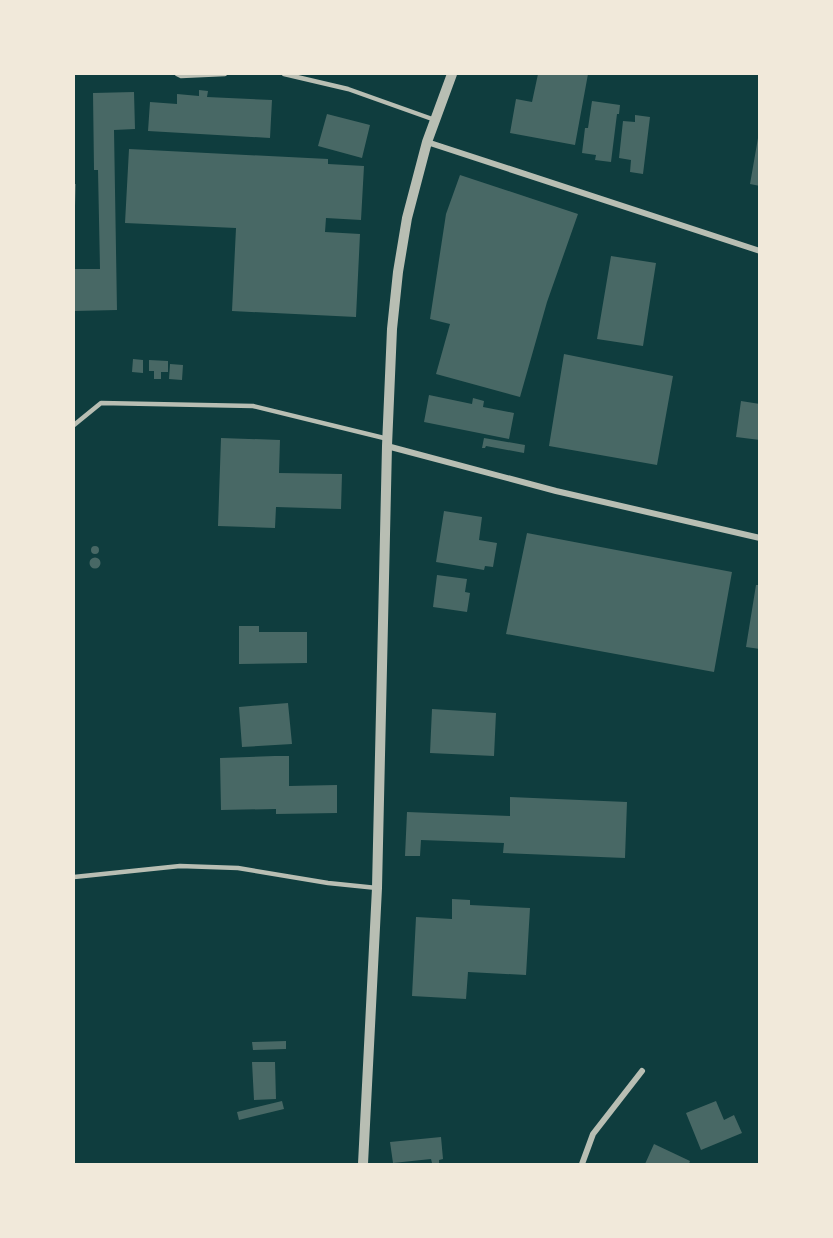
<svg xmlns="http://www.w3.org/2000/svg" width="833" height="1238" font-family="Barlow,sans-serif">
<rect width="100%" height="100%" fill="#0f3d3e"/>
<path fill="#486865" d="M538,74h50l-13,71 -65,-12 6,-34 16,3z
M199,90l9,1 -1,6 65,3 -2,38 -122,-7 2,-29 27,2v-10l22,2z
M134,92l1,37 -21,1 3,180 -43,1v-42h26l-2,-99h-4l-1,-77z
M592,101l28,4 -1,9h-2l-6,48 -16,-2 1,-5 -14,-2 3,-25h3z
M327,114l43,11 -8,33 -44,-12z
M635,115l15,2 -7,57 -13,-2 1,-12 -12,-2 4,-37 12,1z
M758,138h2v48l-10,-2z
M129,149l199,10v5l36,2 -3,54 -35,-2 -1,14 35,2 -4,83 -124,-6 4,-83 -111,-5z
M460,175l118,39 -31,88 -27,95 -84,-23 14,-50 -20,-5 16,-105z
M74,184h2l-1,22h-1z
M611,256l45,7 -13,83 -46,-7z
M564,354l109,22 -16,89 -108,-19z
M133,359l10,1v13l-11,-1z
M149,360l19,1v11h-7v7h-7v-8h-5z
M170,364l13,1 -1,15 -13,-1z
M429,395l43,9 1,-6 11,3 -1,6 31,6 -5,26 -85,-17z
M741,401l19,3v36l-24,-3z
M221,438l59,2 -1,33 63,1 -1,35 -65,-2 -1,21 -57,-2z
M484,438l41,7 -1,8 -38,-7 -1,2h-3z
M444,511l38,6 -3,23 18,3 -4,24 -8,-1 -1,4 -48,-8z
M527,533l205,39 -18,100 -208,-38z
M91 550a4 4 0 1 1 8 0a4 4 0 1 1-8 0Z
M89.5 563a5.5 5.5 0 1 1 11 0a5.5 5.5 0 1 1-11 0Z
M437,575l30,4 -2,13 5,1 -3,19 -34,-5z
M756,585h4v64l-14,-2z
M239,626h20v6h48v31l-68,1z
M288,703l4,41 -50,3 -3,-40z
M432,709l64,4 -2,43 -64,-3z
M275,756h14v30l48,-1v28l-61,1v-5l-55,1 -1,-52z
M510,797l117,5 -2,56 -122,-5 1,-10 -83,-3 -1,16h-15l2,-44 103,4z
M452,899l18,1v5l60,3 -4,67 -58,-3 -2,27 -54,-3 4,-79 36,2z
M286,1041v8l-33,1 -1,-8z
M252,1062h23l1,37 -22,1z
M282,1101l2,8 -45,11 -2,-8z
M716,1101l8,19 10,-5 8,18 -41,17 -15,-37z
M441,1137l2,22 -4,1v3h-7l-1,-4 -38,4 -3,-21z
M654,1144l36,17 -1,3h-44z"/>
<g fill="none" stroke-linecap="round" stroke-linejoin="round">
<path stroke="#b8beb3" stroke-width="4.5" d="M177,74l4,2 44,-2
M284,74l64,15 87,31
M74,425l27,-22 152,3 135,33
M74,877l106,-11 58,2 90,15 49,5"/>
<path stroke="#b8beb3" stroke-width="6" d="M427,142l333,109
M387,446l169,45 204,47
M582,1164l11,-30 49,-63"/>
<path stroke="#b8beb3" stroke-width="10" d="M363,1164l14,-276 10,-442 5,-117 6,-57 9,-54 20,-76 25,-68"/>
</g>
<rect width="833" height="1238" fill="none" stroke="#f1e9da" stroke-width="150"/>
</svg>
